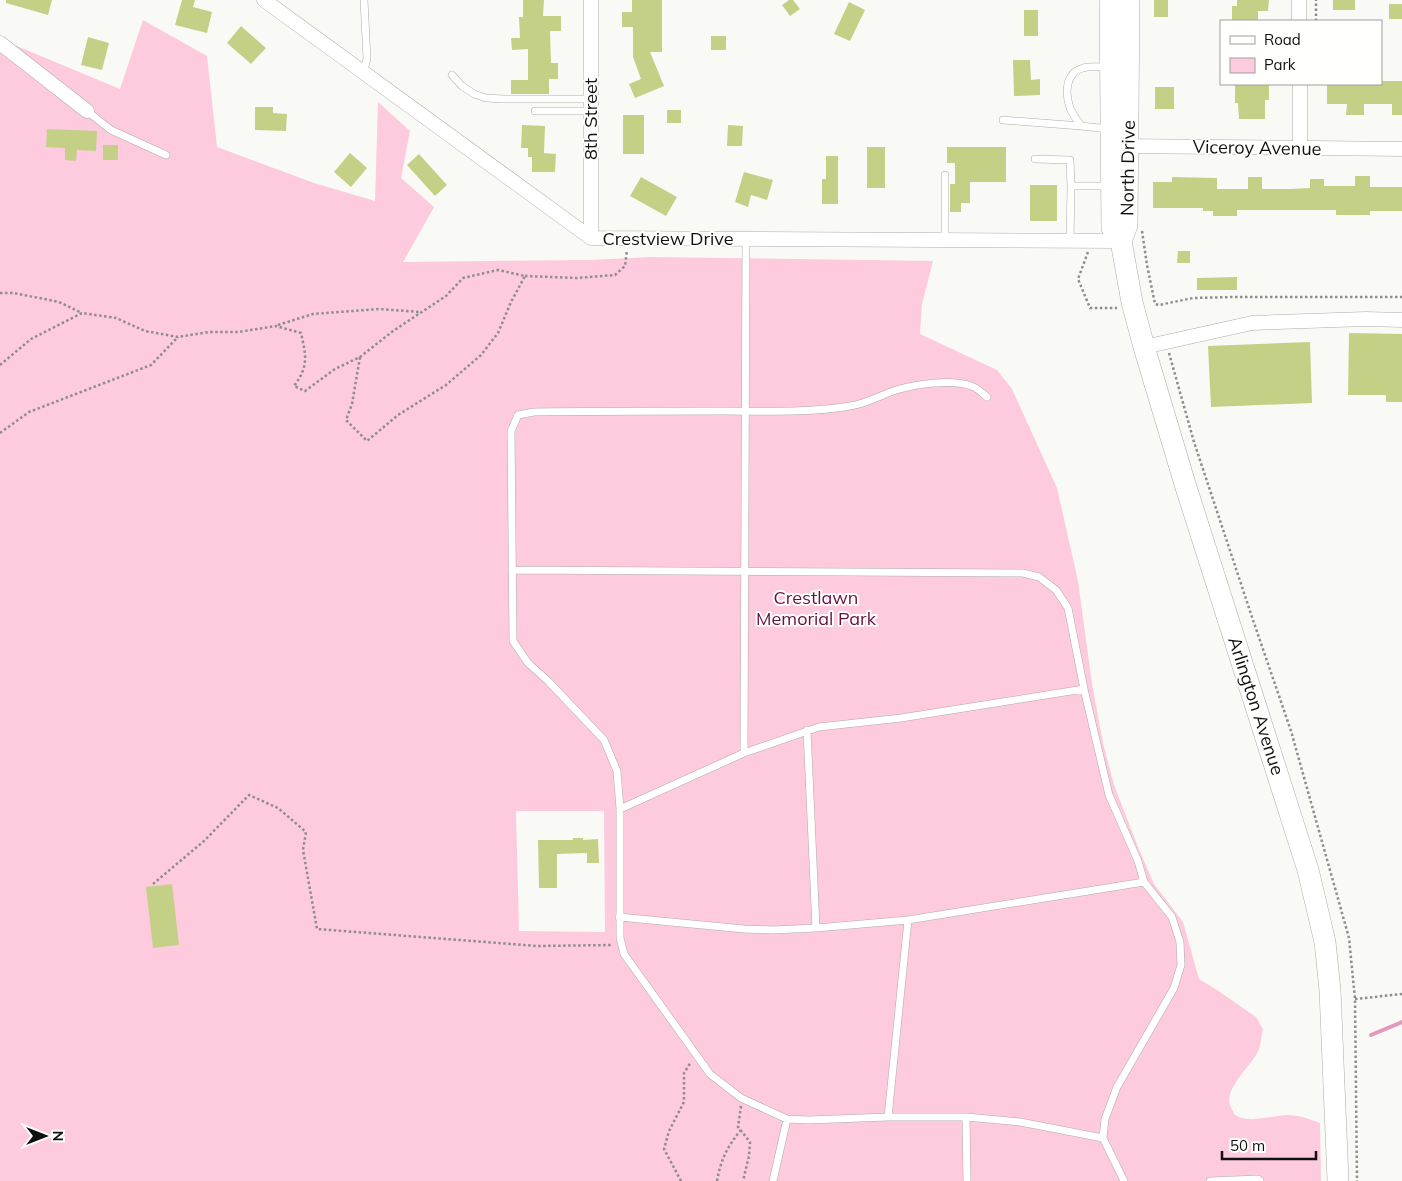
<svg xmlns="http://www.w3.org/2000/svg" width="1402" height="1181" font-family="Mulish,sans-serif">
<rect width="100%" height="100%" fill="#f9faf6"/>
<path fill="#fdcade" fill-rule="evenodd" d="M143,20l64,36 10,91 97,36 61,18 3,-99 32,29 -9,47 33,29 -31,55 186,-2 62,-3 282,4 -11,43 -2,30 77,36 15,19 45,99 21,93 14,103 11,59 11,42 24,62 16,37 29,38 16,57 18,11 39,27 7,12c-2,8 -2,19 -7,26 -7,12 -34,37 -25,52 0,1 3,6 3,7 13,11 39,1 53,1 12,0 22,4 33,8l1,58h-1321v-1142l120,50zM516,811h88l1,121 -86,-1z"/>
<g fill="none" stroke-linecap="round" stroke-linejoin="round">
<path stroke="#e399b9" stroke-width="4" d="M1371,1035l31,-13"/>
</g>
<path fill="#c4d086" d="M6,0h46l-4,15 -42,-12z
M182,0h13l-2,7 19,5 -5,21 -32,-8z
M523,0h21l-1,16h18v15h-11l1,32h7v16h-9v15h-38v-14h17v-31l-16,1 -1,-12h9l-1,-21h4z
M632,0h30v52h-12l14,34 -29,12 -6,-14 12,-5 -8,-22v-30h-11v-15h10z
M789,0h4l7,9 -10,7 -8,-11z
M1154,0h14v17h-14z
M1237,0h32l-1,11h-10v10h-26v-15h5z
M1333,0h22v10h-22z
M849,2l16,8 -15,31 -16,-7z
M1389,4h13v15h-13z
M1024,10h14v26h-14z
M241,26l25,22 -15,16 -24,-21z
M711,36h15v14h-15z
M88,37l21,6 -7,27 -21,-5z
M1013,60h17l1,20 9,-1v16l-26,1z
M1381,81h21v34h-10v-11h-28v11h-18l1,-11h-20v-20h54z
M1235,84h34v16h-4v19h-26l-1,-16h-3z
M1155,87h19v22h-19z
M255,107h18v6l14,1 -1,17 -31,-1z
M667,110h14v13h-14z
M623,115h21v39h-21z
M522,125l23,1 -1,27 12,1 -1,18h-23v-15h-4v-9h-7z
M728,125l15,1 -1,20h-15z
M47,129l50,2 -1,20 -19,-1 -1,11 -11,-1v-12l-19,-1z
M103,145h15v15h-15z
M867,147h18v41h-18z
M947,147h59v35h-36v21h-9v9h-11v-28h5v-21h-8z
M350,153l17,15 -16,19 -17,-15z
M419,154l28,31 -12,11 -28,-31z
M826,156h12v48h-16v-25h4z
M744,172l29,8 -6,20 -16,-5 -3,12 -13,-5z
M1355,176h15v11h32v24h-32v4h-34v-5h-99v6h-24v-5h-10v-3h-50v-26h19v-5l45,1v11h31v-12h14v12h27l21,-1v-9h14v7h31z
M641,177l36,20 -11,19 -36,-20z
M1030,185h27v36h-27z
M1178,251h12v12h-13z
M1237,277v13h-40v-12z
M1349,333l53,1v68h-16v-7h-38z
M1310,342l2,61 -101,4 -3,-61z
M573,838h10v2l15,-1 1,24h-12v-10l-30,1v34h-18l-1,-48h35z
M172,884l7,61 -26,3 -7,-61z"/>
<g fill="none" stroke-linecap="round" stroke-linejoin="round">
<g stroke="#acaca9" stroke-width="8">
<path id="lane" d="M1108,67c-8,0 -17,-1 -25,1 -18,5 -18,25 -13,40 3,7 7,12 11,18l28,3
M363,73l4,-14 -3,-59
M452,75l10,11 12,8 12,4 17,1h88
M87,111l24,19 55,25
M535,111h56
M1003,120l78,6
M1035,159l35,1 1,26
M945,175v65
M1070,241l1,-55h38
M512,570l511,3 16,4 17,13 12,18 16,81
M807,730l9,198
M744,753l2,-513
M620,809l124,-56 75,-26 82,-9 183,-29 25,106 29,66 6,21
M619,917l125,12 29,1 43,-2 92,-8 236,-38 28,35 8,25 1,23 -7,23 -57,99 -12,32 -2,19
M888,1117l20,-197
M787,1119l-46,-21 -31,-24 -86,-120 -4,-16v-129l-3,-38 -13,-31 -56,-59 -20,-18 -15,-22 -2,-210 7,-16 16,-3c64,-1 127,-1 190,-1 42,0 85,2 126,-5 16,-2 31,-11 46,-16 21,-6 55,-11 75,-4 7,2 11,7 16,11
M773,1181l14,-62 22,1 79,-3h78
M967,1181l-1,-64 54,5 83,16 21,43
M1210,1181l48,-2 2,2"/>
</g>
<g stroke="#acaca9" stroke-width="15">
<path id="street" d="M264,0l327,238 530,3
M1299,0v21
M0,43l87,68
M1300,84v64
M1120,146l282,3
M591,238v-238
M1144,347l108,-24 114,-4 36,1"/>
</g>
<g stroke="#acaca9" stroke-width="22">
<path id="primary" d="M1110,0l2,228 9,13 11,61 12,45 41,137 123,386 17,72 5,48 8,191
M1121,241l6,-16 2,-225"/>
</g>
<path stroke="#8d8e8b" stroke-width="2.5" stroke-dasharray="2.5 2.5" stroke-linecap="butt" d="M1316,21v-21
M1142,231l5,34 8,39 4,1 34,-7 41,-1h168
M1088,252l-10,27 12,29h27
M525,276l52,2 38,-3 10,-9 2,-16
M0,293h14l45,9 23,11
M278,325l35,-11 66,-5 41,3
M1169,353l25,89 59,178 38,111 58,207 6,61 2,182
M0,365l31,-26 51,-26 34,5 29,13 33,6 31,-5h29l38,-6 25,7c5,23 8,33 -7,53l11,5 30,-22 25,-12 33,-26 53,-35 17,-18 35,-8 27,6 -14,26 -13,31 -17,22 -35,30 -48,30 -31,26 -21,-21 6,-16 8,-47
M0,433l29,-21 122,-47 27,-28
M153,884l51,-43 45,-46 29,13 28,24 -3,18 14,79 220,17 76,-1
M1355,999l47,-5
M741,1106l-3,21 12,15 -1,14 -6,25
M681,1181l-17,-32 5,-18 15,-29v-29l7,-11
M717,1181c4,-22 10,-34 24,-51"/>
<use href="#lane" stroke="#fff" stroke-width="7"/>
<use href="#street" stroke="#fff" stroke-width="14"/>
<use href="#primary" stroke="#fff" stroke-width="21"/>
</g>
<g text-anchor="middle" stroke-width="4" stroke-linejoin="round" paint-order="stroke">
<g font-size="18" fill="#10100f" stroke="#fffffe">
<text transform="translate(591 119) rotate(-90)" y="6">8th Street</text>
<text transform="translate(1257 148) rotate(1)" y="6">Viceroy Avenue</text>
<text transform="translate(1128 168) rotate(-89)" y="6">North Drive</text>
<text x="668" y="245">Crestview Drive</text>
<text transform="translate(1256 706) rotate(72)" y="6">Arlington Avenue</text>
</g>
<g font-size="18" fill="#671040" stroke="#fffffe">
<text x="816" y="604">Crestlawn<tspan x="816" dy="21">Memorial Park</tspan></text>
</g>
</g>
<rect x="1220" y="20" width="162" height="65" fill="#fffffe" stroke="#9f9f9e"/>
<rect x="1230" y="36" width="25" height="8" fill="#ffffff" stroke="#9f9f9e"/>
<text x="1264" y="45" font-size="15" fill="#10100f">Road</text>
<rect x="1230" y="58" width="25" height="15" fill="#fdcade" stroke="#9f9f9e"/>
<text x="1264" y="70" font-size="15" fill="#10100f">Park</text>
<g transform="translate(45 1136) rotate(90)" stroke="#fffffe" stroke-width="4" paint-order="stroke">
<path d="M0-4L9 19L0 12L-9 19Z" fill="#10100f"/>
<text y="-8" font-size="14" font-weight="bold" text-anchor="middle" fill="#10100f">N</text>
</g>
<path d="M1222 1151v8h94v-8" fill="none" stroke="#10100f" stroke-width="2.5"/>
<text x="1230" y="1151" font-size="15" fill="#10100f" stroke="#fffffe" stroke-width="4" paint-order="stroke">50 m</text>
</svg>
